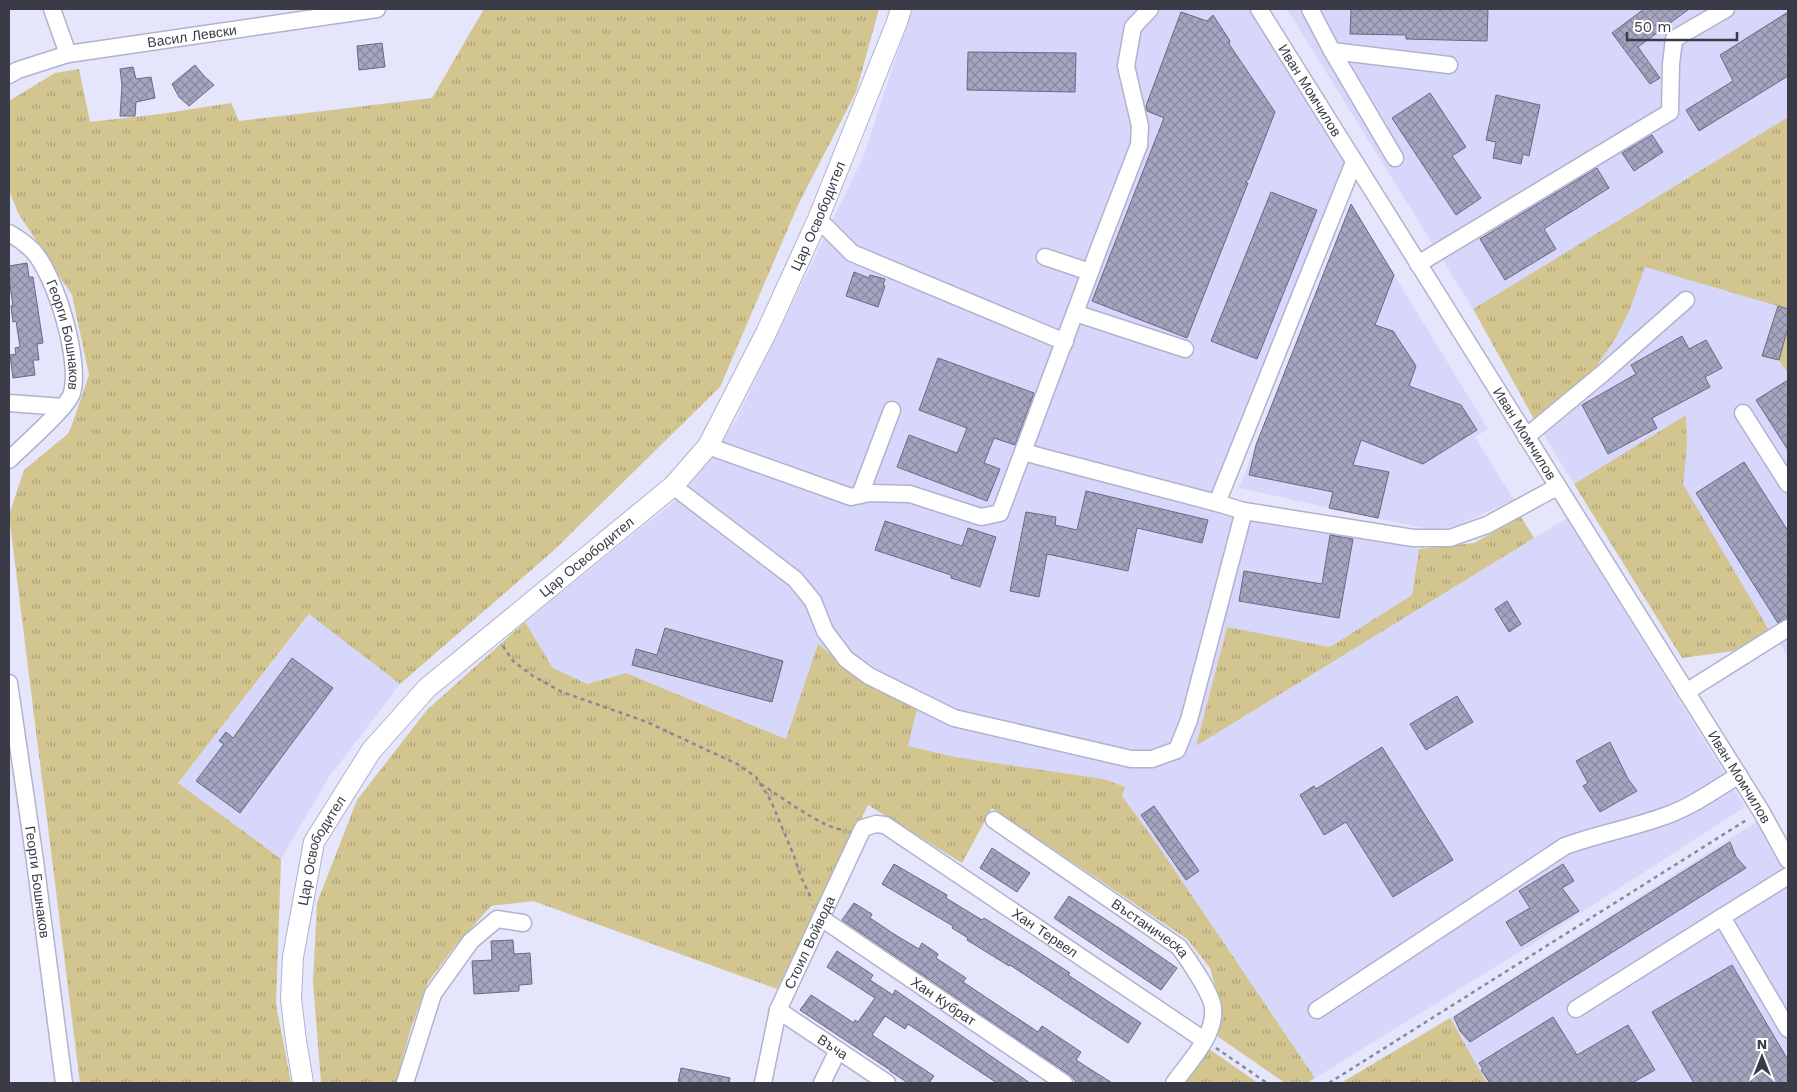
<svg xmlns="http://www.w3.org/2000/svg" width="1797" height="1092" font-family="'Work Sans',sans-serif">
<defs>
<pattern id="grass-tufts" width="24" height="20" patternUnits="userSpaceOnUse" patternTransform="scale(1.25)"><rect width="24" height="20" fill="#d2c590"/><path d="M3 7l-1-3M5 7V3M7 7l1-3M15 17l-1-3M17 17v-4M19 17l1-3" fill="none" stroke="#aca177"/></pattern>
<pattern id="building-cross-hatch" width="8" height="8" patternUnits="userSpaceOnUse" patternTransform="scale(1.25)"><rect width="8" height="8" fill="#a5a5c1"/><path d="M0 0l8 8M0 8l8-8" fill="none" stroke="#88889f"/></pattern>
</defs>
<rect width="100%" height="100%" fill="#e5e5fc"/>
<path fill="#d7d7fb" d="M912,9h337l97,150 -128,344 201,46 -7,46 -82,52 -103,-20 -31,119 371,-228 178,289 -214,138 -216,133 -158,-234 -35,-48 3,-9 -21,-8 -149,-22 -48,-11 -44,-65 -45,-36 -31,94 -161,-66 -39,11 -34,-16 -28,-46 156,-126 54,-74 129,-267z
M1287,9h501v108l-315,192z
M1351,204l137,225 -13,8 39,63 -56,25 -26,5 -193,-42z
M1645,267l143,42v18l-9,33 9,15v281l-19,-26 -87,-146 5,-36 -1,-33 -112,69 -40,-65 45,-28 35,-50 15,-29z
M310,614l90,70 -71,93 -48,82 -103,-76z
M1756,822l32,52v209h-301l-37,-65z"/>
<path fill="url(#grass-tufts)" d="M484,9h395l-23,83 -58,113 -78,182 -168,165 -152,132 -91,-70 -131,169 103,76 -5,145 15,79h-211l-71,-568 15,-45 45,-37 20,-58 -17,-80 -54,-82 -9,-23v-89l46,-28 24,-4 11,53 70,-8 71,-11 8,18 193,-23z
M1788,117v192l-143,-42 -16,45 -15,29 -35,50 -45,28 -61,-110z
M1788,327v47l-9,-14z
M1686,415l1,33 -4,36 86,146 -36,21 -51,7 -108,-174z
M1521,517l13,21 -338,208 31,-119 103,20 82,-52 7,-46 55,-6z
M525,622l28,46 34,16 39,-11 160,66 32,-95 45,37 55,24 -10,41 47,11 149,22 21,8 -3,9 35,48 158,234 -8,5h-22l-68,-47 2,-35 -9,-33 -23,-29 -195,-131 -30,55 -94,-58 -91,184 -244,-88 -42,5 -35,39 -28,37 -17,46 -15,55h-75l-8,-101 4,-79 40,-103 70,-90z
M1450,1018l37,65h-146z
M1209,1049l49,34h-72z"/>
<path fill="url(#building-cross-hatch)" stroke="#696982" d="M1351,9h137l-1,32 -81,-2v-4l-56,-1z
M1644,9h45l-51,38 22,31 -10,6 -38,-51z
M1181,12l26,9 6,-6 17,26 -1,3 46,68 -26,67 -4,3 3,1 -61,155 -95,-37 72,-183 -17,-7 -1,-5z
M1788,12v64l-89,55 -13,-21 47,-29 -13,-26z
M382,43l3,24 -26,3 -2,-24z
M968,52l108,1 -1,39 -108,-2z
M195,65l9,11 10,9 -25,21 -10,-9 -7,-13z
M133,67l3,12 15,-2 4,21 -19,4 -1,14h-15l2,-31 -2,-16z
M1430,93l36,54 -14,9 29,42 -25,17 -64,-97z
M1496,95l44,10 -11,51 -6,-2 -2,10 -28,-6 3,-16 -10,-2z
M1652,135l11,17 -29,19 -12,-18z
M1597,168l12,20 -65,41 12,20 -51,31 -25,-41z
M1271,192l46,18 -60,149 -46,-18z
M1351,204l43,71 -19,50 18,6 23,35 -7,20 52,19 16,25 -54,34 -62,-24 -8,25 36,7 -11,46 -49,-10 4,-16 -84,-17 7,-30z
M27,263l2,14h4l10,66 -6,1 2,16h-6l2,15 -22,3 -3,-23 6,-1 -1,-6 5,-1 -4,-26 -3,1 -2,-16h2l-4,-28v-12z
M854,272l15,6 1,-3 15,4 -2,6 2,1 -7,21 -32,-11z
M1778,306l10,3v18l-9,33 -17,-4z
M1682,336l7,13 17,-9 16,28 -17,9 5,10 -58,31 5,10 -49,26 -26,-49 54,-31 -5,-9z
M938,358l96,35 -19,52 -21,-7 -10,25 16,6 -13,32 -90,-34 12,-32 48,18 10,-25 -48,-18z
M1788,380v70l-32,-50z
M1744,462l44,69v87l-10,5 -82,-130z
M1086,491l122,29 -6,23 -65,-15 -9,43 -81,-17 -8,43 -29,-6 16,-79 30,5 -1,8 22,5z
M885,521l77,25 6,-18 28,9 -16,50 -29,-9v-3l-76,-25z
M1330,535l23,4 -14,79 -100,-17 5,-30 78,13z
M1507,601l14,23 -12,8 -14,-23z
M665,628l118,33 -11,41 -140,-37 4,-16 21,6z
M292,658l41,30 -93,125 -44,-32 28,-37 -5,-3 7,-9 7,6z
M1457,696l16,26 -47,28 -16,-26z
M1610,742l18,37 9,12 -37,21 -17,-26 5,-3 -12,-22z
M1382,747l71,113 -60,37 -47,-75 -22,13 -24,-40 14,-9 2,3z
M1154,806l45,65 -13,9 -45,-65z
M1730,842l6,15 10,11 -276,174 -10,-11 -6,-14z
M992,848l38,25 -13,19 -37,-24z
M894,864l53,31 -1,3 36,22 2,-2 45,28 41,27 -2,2 73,48 -13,20 -118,-78 -1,1 -42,-26 1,-2 -16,-10 1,-2 -71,-42z
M1563,864l11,17 -12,7 17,23 -58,35 -15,-24 24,-14 -11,-17z
M1069,896l50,32 58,40 -16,22 -107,-72z
M854,903l18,11 -2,4 27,18 22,13 3,-6 16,11 -2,4 30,20 -3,4 75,50 4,-6 39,26 -5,8 36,23h-35l-7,-8 -228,-155z
M513,940l1,14 16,-1 2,31 -13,1v6l-45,3 -2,-33 20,-1 -1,-19z
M837,951l36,24 -3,5 23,15 2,-5 135,93h-33l-89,-59 -3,5 -20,-13 -13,19 62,41 -5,7h-21l-18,-12v-1l-90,-60 11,-15 43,28 1,-3 3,2 17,-24 -48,-31z
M1732,965l56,95v23h-94l-42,-71z
M1553,1017l24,38 51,-30 27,45 -23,13h-142l-9,-13 2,-1 -4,-6z
M681,1068l49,10 -1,5h-51z"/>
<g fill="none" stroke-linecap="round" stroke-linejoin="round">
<g stroke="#b1b2cd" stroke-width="19">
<g id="minor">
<path d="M52,9l16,45"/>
<path id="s1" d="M1259,9l502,802 27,49"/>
<path d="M1310,9l22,42 63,107"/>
<path d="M1332,51l117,14"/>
<path id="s2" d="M9,75l9,-5 50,-16 309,-45"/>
<path d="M1354,162l-137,341 27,8 169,27h37l37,-13 70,-38"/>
<path d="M818,219l34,34 213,89"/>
<path id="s3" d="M9,233c9,5 17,11 24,18 23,25 48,110 39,142 -3,13 -51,55 -63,67"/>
<path d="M1045,257l45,15"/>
<path d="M1418,264l252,-152 1,-48 3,-25 52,-30"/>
<path d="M1075,313l110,36"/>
<path d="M9,403l54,4"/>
<path d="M1743,413l45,71"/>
<path d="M1526,437l76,-63 84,-74"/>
<path d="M708,446l143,51 19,-4 40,1 71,23 19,-4 101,-270 38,-98 1,-19 -14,-60 7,-39 17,-18"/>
<path d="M1023,452l194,51"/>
<path d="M673,486l122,93 18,22 12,30 21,28 23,17 85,42 177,41h21l25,-9 12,-30 55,-209"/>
<path d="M860,495l32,-85"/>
<path id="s4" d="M9,683l26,178 29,222"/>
<path d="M1686,692l102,-64"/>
<path id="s5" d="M994,820l185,127c9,12 33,47 34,61 3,27 -24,54 -39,75"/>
<path d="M1788,876l-66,41 66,112"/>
<path id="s6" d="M821,918l243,165"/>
<path d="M1576,1009l146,-92"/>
<path id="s7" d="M778,1010l109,73"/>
<path d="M1317,1010l248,-164c33,-12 67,-18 100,-30 26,-9 50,-26 74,-41"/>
<path d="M405,1083l28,-89 38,-53 26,-22 26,4"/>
<path id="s8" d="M763,1083l15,-73 85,-182 13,-4 9,1 319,215"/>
<path d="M822,1083l16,-33"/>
</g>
</g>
<g stroke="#b1b2cd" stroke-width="22">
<g id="major">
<path id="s9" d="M303,1083l-7,-42 -5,-42 2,-42 21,-115 57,-91 56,-63 246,-202 35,-40 58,-113 52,-114 79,-197 4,-13"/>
</g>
</g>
<path stroke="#889" stroke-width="2.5" stroke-dasharray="4 4" stroke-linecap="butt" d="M503,646l10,15 20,15 29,16 85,30 92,43 17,12 15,24 23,55 7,21 11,23
M761,784c19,12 64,46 84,46
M1216,1048l51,35
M1329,1083l419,-264"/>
<use href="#minor" stroke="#fff" stroke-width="16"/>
<use href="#major" stroke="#fff" stroke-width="20"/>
</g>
<g text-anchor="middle" stroke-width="4.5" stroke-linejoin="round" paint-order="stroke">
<g font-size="14" fill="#3b3b47" stroke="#fff">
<text dy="5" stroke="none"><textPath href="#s2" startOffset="188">Васил Левски</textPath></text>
<text dy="5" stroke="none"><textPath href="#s1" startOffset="96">Иван Момчилов</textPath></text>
<text dy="5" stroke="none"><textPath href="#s9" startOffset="1062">Цар Освободител</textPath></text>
<text dy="5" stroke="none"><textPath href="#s3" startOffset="121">Георги Бошнаков</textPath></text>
<text dy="5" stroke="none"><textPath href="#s1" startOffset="501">Иван Момчилов</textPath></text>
<text dy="5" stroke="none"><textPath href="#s9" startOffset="642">Цар Освободител</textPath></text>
<text dy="5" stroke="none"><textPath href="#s1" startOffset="906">Иван Момчилов</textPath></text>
<text dy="5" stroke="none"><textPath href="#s9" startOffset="238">Цар Освободител</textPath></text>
<text dy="5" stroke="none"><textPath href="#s4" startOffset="201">Георги Бошнаков</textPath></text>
<text dy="5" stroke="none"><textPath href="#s5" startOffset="190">Въстаническа</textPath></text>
<text dy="5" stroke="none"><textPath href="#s8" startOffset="491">Хан Тервел</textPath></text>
<text dy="5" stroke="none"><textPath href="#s8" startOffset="149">Стоил Войвода</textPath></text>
<text dy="5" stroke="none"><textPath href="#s6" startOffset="148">Хан Кубрат</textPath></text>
<text dy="5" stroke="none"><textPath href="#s7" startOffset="66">Въча</textPath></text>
</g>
</g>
<rect width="1797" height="1092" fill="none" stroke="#3b3b47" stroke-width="20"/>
<g transform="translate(1762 1057)" stroke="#ffffff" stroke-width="4" paint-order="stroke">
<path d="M0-4L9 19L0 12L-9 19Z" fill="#3b3b47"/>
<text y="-8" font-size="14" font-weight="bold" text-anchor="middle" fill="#3b3b47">N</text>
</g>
<path d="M1627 32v8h110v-8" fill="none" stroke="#3b3b47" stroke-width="2.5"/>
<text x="1634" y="32" font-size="15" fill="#3b3b47" stroke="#ffffff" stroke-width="4" paint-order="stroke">50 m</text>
</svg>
